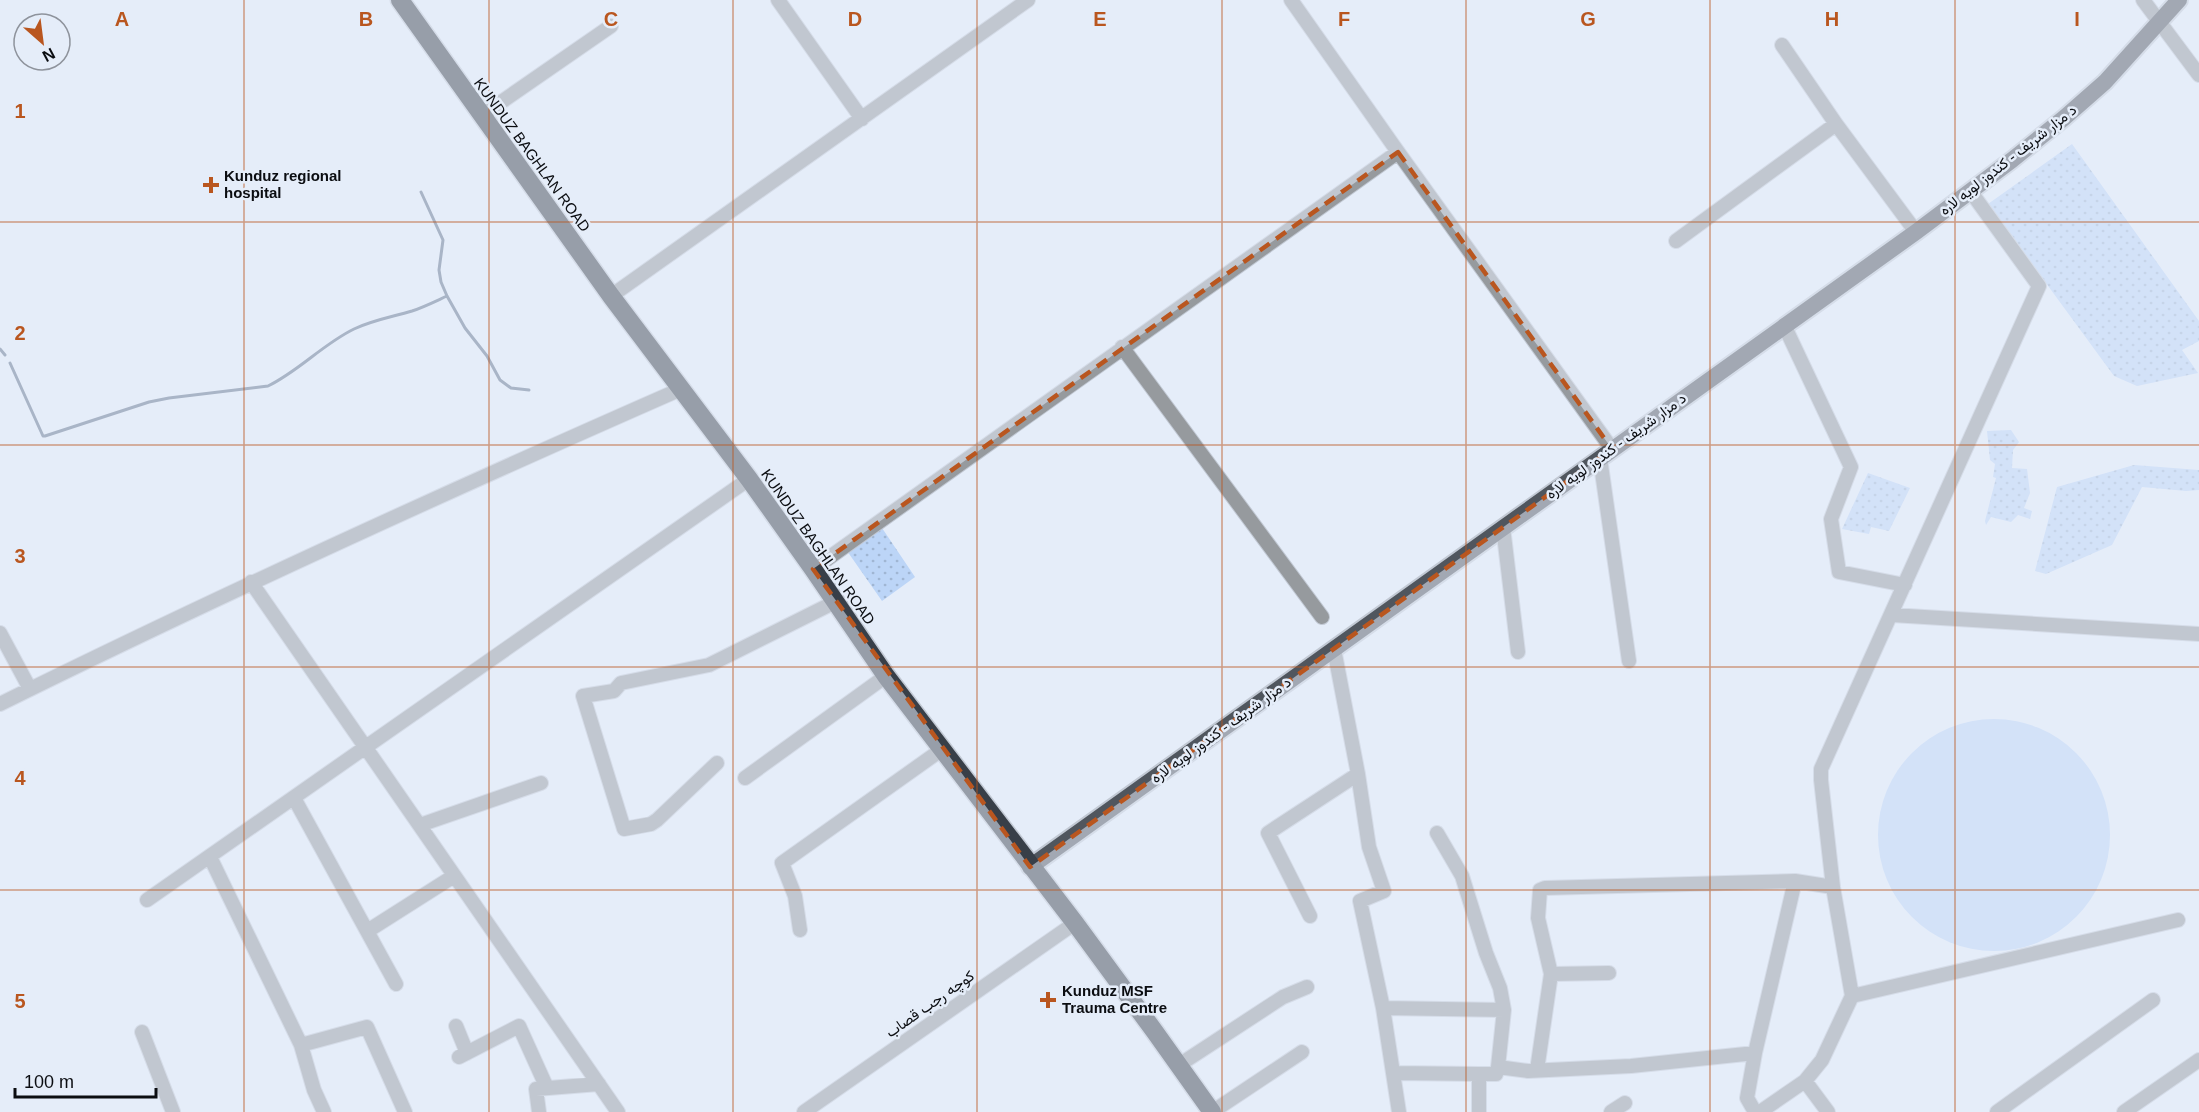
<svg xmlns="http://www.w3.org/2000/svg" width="2199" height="1112" font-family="Helvetica,Vazirmatn,sans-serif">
<defs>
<pattern id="grass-dots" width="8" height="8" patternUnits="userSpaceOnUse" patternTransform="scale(1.5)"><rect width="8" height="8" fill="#bcd5f7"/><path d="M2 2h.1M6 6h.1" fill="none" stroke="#a0b6d3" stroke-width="1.8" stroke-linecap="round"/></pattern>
</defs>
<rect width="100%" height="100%" fill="#e5edf9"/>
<path fill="url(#grass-dots)" d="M2072,144l127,177v20l-17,9 16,23 -61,13 -23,-10 -126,-172z
M2011,430l8,12 -6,8 -1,18 15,1 3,24 -6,15 8,3 -2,8 -12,-4 -7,7 -20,-5 -5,8 -1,-4 11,-43 -3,-1 2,-13 -5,-4 -3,-29z
M2134,465l65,5v20l-13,1 -44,-4 -30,58 -66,29 -11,-3 22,-84z
M1868,473l42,15 -21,43 -18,-4 -2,7 -27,-5z
M880,525l35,52 -33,24 -37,-53z"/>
<path fill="#bcd5f7" d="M1878 835a116 116 0 1 1 232 0a116 116 0 1 1-232 0Z"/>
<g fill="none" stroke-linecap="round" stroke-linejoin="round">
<path stroke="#607189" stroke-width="3" d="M421,192l22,48 -4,30 2,12 6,14 18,32 22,28 13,24 11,8 18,2
M0,349l5,6
M10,363l33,73h2l104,-34 20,-4 99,-12c31,-15 55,-42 86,-57 19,-9 38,-12 58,-18 12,-4 24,-10 35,-15"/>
<g stroke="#c2c9d4" stroke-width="16">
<path id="minor" d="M778,0l84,119
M1291,0l107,152 214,297
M2143,0l56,75
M1782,45l54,79 80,108
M481,116l130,-90
M1676,241l160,-117
M611,296l417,-296
M1784,325l67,142 -20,52 8,53 66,13
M1122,347l200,270
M1600,458l29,203
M1503,527l15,125
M813,569l585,-417
M251,582l367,530
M1892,615l307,19
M0,633l30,56
M1334,649l24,125 11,73 15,44 -24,10 23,107 10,65
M0,704c224,-111 451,-214 681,-315
M717,763l-60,57 -6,4 -27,5 -41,-133 31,-5 7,-8 88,-18 126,-63
M745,778l141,-102
M294,798l102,186
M420,825l121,-42
M1437,833l25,43 24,77 14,35 4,22 -6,57 -2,7h-17v38
M210,857l91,188 13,45 10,22
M147,900l602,-421
M1310,916l-42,-83 90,-59
M369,930l85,-54
M800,930l-5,-34 -13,-33 159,-113
M1551,974l58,-1
M1852,996l326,-76
M1383,1008l121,2
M456,1026l11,27
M142,1032l31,80
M301,1045l66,-18 38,85
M459,1057l60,-31 28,62
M1179,1065l104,-68 24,-10
M1498,1067l30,4 103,-5 124,-13
M1537,1070l14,-96 -13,-56 2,-28 5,-2 250,-7 38,6
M1805,1081l23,31
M539,1112l-3,-23 63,-5
M804,1112l271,-189
M1212,1112l90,-60
M1399,1112l-6,-39 86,1
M1611,1112l14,-9
M1755,1112l-8,-14 8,-45 40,-172
M1760,1112l45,-31 17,-21 30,-64 -19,-109 -12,-107v-11l218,-483 -68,-94
M1997,1112l156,-112
M2124,1112l75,-52"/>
</g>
<g stroke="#c2c9d4" stroke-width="20">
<path id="major" d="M1030,867l886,-635 96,-72 52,-42 41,-36 74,-82"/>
</g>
<g stroke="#c2c9d4" stroke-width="21">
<path id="highway" d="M400,0l211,296 138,183 64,90 73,107 189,247 80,109 57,80"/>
</g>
<use href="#minor" stroke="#969a9e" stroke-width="14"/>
<use href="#major" stroke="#50565e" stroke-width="16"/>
<use href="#highway" stroke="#383f48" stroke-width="18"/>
</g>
<path d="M0 0H2199V1112H0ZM1398,152l214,297 -582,418 -217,-298z" fill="#e5edf9" fill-opacity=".55" fill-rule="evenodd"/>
<path fill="none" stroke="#b9561f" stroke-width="4.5" stroke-dasharray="12 8" stroke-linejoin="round" d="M1398,152l214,297 -582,418 -217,-298z"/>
<path fill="none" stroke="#b9561f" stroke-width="1.5" stroke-opacity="0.55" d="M244,0v1112M489,0v1112M733,0v1112M977,0v1112M1222,0v1112M1466,0v1112M1710,0v1112M1955,0v1112M0,222h2199M0,445h2199M0,667h2199M0,890h2199"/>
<g fill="#b9561f" stroke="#e5edf9" stroke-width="2">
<path d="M208 176h6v6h6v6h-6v6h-6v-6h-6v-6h6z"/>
<path d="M1045 991h6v6h6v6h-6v6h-6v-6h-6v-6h6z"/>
</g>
<g text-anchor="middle" stroke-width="5" stroke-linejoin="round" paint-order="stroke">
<g font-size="15" fill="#0b0d11" stroke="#e5edf9">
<text transform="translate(532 155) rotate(54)" y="5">KUNDUZ BAGHLAN ROAD</text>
<text transform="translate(2008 160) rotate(-38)" y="5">د مزار شریف - کندوز لویه لاره</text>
<text transform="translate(1616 446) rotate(-36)" y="5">د مزار شریف - کندوز لویه لاره</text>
<text transform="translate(818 547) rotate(55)" y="5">KUNDUZ BAGHLAN ROAD</text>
<text transform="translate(1221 730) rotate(-36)" y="5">د مزار شریف - کندوز لویه لاره</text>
<text transform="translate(930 1004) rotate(-35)" y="5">کوچه رجب قصاب</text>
</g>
<g font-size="15" font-weight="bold" fill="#0b0d11" stroke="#e5edf9" text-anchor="start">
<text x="224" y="181">Kunduz regional<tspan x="224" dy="17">hospital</tspan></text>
<text x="1062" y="996">Kunduz MSF<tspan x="1062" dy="17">Trauma Centre</tspan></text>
</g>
</g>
<g font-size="20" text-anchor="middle" font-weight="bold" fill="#b9561f" stroke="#e5edf9" stroke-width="5" stroke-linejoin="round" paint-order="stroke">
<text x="122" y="26">A</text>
<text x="366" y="26">B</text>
<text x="611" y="26">C</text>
<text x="855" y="26">D</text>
<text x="1100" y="26">E</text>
<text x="1344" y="26">F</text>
<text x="1588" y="26">G</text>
<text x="1832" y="26">H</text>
<text x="2077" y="26">I</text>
<text x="20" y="118">1</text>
<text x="20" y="340">2</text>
<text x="20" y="563">3</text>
<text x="20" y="785">4</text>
<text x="20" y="1008">5</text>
</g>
<g transform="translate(42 42) rotate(152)"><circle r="28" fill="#e5edf9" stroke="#8e939c" stroke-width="1.5"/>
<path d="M0-4.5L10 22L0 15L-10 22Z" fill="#b9561f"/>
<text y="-9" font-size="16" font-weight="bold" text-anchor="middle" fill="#0b0d11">N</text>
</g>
<path d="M15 1088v9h141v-9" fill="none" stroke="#0b0d11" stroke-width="3"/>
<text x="24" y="1088" font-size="18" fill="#0b0d11" stroke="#e5edf9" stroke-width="4.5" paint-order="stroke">100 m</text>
</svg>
